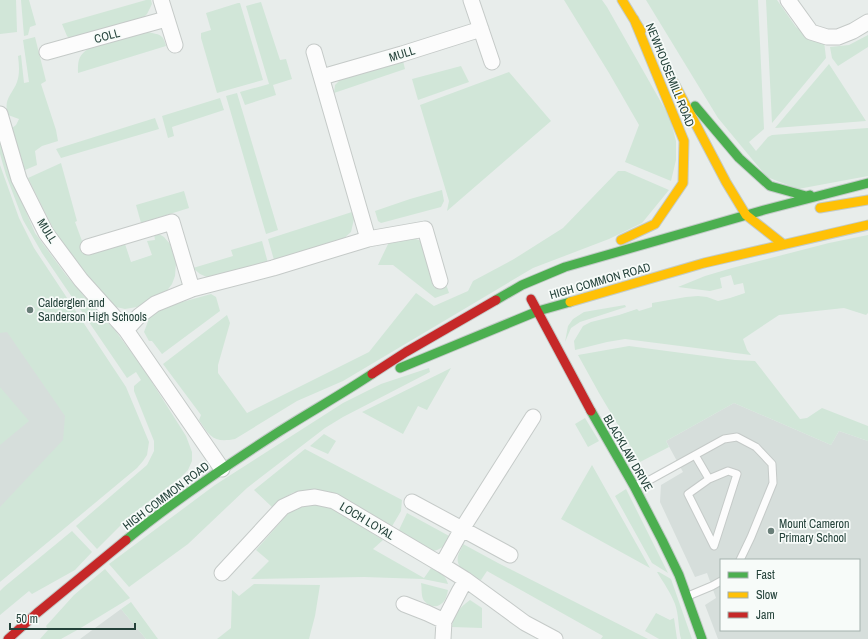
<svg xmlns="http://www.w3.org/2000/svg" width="868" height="639" font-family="'Archivo Narrow',sans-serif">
<rect width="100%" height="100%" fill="#e8edeb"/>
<path fill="#d6dedb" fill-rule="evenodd" d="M0,198l115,204 -115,176z
M734,403l97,42 8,-14 29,10v198h-150l-13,-34 11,-7 -9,-25 -12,4 -35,-75 1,-17 22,-13 -17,-31zM721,560h138v70h-138z
M121,609l25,30h-66z"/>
<path fill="#d1e6d8" d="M0,0h16l1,32 -17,2z
M21,0h8l7,25 -6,2 -2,8 -4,1z
M146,0h5l1,4 -5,10 -5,5 -72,20 -3,-3 -5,-12z
M564,0h38l5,7 63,111 6,23v19l-5,21 -46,-19 14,-37 -30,-52z
M646,0h112l6,129 -15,13 7,9 12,-14 4,-2 96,-7v48l-70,13 -31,-12 -49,-59z
M766,0h11l19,27 9,7 19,7 2,17 -54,65z
M261,2l19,58 6,-1 6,20 -19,6 3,10 -31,10 -5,-13 29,-8 -23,-78z
M238,3h2l23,77 -46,13 -16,-55v-5l10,-3 -5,-17z
M148,32c11,3 15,1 18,14l-88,27c0,-12 0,-17 10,-24z
M868,35v12l-30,19 -6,-8 -2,-11 19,-2z
M35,37l11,44 -5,3 15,46 2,11 -16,5 -7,5 2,14 -12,5 -13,-42 4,-3 3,-6 -11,-4c-5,-16 4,-20 9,-33 3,-9 2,-17 1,-26l3,-1 3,28 5,-1 -6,-42z
M403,61l2,8 -71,24 1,-8 7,-7z
M829,64l37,57 -91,7z
M461,66l8,16 -51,18 -6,-21z
M509,72l42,49 -104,90 2,-10 -29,-96z
M237,93l41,137 -12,4 -40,-138z
M220,98l4,12 -52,17 2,9 -6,2 -6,-22z
M155,118l4,11 -98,29 -5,-9z
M0,143l10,31 25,59 31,42 35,41 13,13 29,39 43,68 6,16v9l-4,9 -7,7 -50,38 -34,34 -21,-23 71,-61 7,-14v-10l-20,-50v-5l7,-6 -5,-8 -9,6 -85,-125 -19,-33 -17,-45 -6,-21z
M61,163l16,58 -2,1 7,19 8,13 35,-10 6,18 21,-7 -5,-14 8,-1 -1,-6h5l5,3 6,7 6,19 -1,13 -3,8 -6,8 -10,4 -19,11 -12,2 -9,-2 -12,-9 -48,-64 -28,-56z
M0,165l19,53 15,30 92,139 23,55 -2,13 -4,6 -6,7 -137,114v-75l63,-67 2,-24 -58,-84 -7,1z
M618,171h7l44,19 -27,33 -33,16 -76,29 -190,113 -46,20 -62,38c-21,4 -25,-2 -36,-19l2,-5 -38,-51 64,-49 3,8 -12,42v8l29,40 122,-61 47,-59 18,13 34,-15 5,-10 41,-22 49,-31z
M442,190l2,11 -3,6 -60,16 -3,-2 -3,-10 35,-12z
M184,191l5,17 -48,15 -5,-18z
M352,212l2,7 -3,13 -9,8 -68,20 -6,-21z
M868,235v78l-2,2 -22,-7 -65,7 -36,24 4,11 4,5 -126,-16 -18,3 -32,8 -1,-9 9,-15 8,-4 28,-7 18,-6 2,2 13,-4v-4l34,-6 12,-1 9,1 11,4 12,-3 15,-5 -2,-10 -9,2 -3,-10 -11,3 2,10 -12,3 -32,-4 27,-11 27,-8 97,-25z
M411,237l10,4 25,43 3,9 -14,5 -42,-33h-15l11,-23z
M262,241l6,22 -59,15 -9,-4 -7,-6 40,-12 -2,-6z
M211,294l5,3 4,14 -58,43 -10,-13h-3l-5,-9 6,-16 7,-7z
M625,305l1,2 -46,15 -9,6 -6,14 3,-16 5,-7 11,-7z
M629,346l106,14 20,1 45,58 7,-1 15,-10 46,18v15l-29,-10 -8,14 -97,-42 -68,38 3,6 -29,15 -41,-69 -21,-38z
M429,368l1,4 -87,45 -18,11 -78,60 -59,56 -59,43 -20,-23 106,-79 128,-82 38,-19z
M451,368l-24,42 -9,-4 -15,28 -41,-22z
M0,387l29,34 -29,24z
M585,418l14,23 -11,6 -13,-23z
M324,434l12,7 -8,13 -18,-8z
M305,449l97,51 -1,11 -10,17 -54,-33 -15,-4 -16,-1 -14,3 -20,14 -18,-17z
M592,465l58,103 -89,-49z
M626,489l42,84 -16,-10 -37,-67z
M319,504l10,2 54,34 -10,9 51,29 7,-10c8,4 15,7 17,16l-25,-5 -59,-2 -113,2 18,-18 -13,-11 37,-42 10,-3z
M407,513l44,24c-3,5 -8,11 -14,13 -11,4 -30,-12 -39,-18z
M72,531l20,21 -17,18 -43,24 -3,-3 -29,24v-24l4,-4z
M463,544l35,19 150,76h-47l2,-3 -116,-65 -6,9c-10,-4 -26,-11 -23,-24 1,-4 4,-8 5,-12z
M105,569l25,29 -51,31 -18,10h-21l8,-9 -2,-4 28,-31z
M657,572h2l12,7 21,60h-11c-3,-12 -2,-24 -6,-35 -4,-11 -12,-22 -18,-32z
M421,583l27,7c-1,5 -2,11 -7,14 -6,5 -15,1 -18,-5 -2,-5 -1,-11 -2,-16z
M254,584l66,1 -5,31 -6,23h-92l14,-11 1,-38 7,6z
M470,600l12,8v20l-30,-1c2,-13 7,-19 18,-27z
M131,602l27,37h-12l-25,-30z
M656,613l14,7 4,-2 3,21h-18l-14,-8z"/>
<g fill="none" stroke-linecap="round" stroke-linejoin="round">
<g stroke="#c5cac8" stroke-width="9">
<path id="lane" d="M695,455l14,24 19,-8 9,3 -23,72 -26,-52 21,-15
M636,485l10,-3 78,-43 13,-2 19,10 16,17 1,19 -22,54 -11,23
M688,596l24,-10 9,-5"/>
</g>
<g stroke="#c5cac8" stroke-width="17">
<path id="street" d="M161,0l14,45
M471,0l21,62
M788,0l23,32 16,5h11l15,-6 15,-9
M47,52l119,-33
M314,52l54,187
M322,77l80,-23 79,-25
M0,114l19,65 27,54 35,47 45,50 96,139
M88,247l84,-25 20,67
M126,330l13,-14 16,-12 37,-15 81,-21 95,-29 57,-10 15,52
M412,502l98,53
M442,565l20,-36 71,-112
M222,573l61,-66 17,-8 15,-2 19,4 108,64 24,15 59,43 30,16
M404,604l23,9 17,8
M443,639l1,-18 16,-31 6,-10"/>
</g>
<g stroke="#c3cbc8" stroke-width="11">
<path id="fast" d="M695,106l44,52 31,28 36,10 4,-1
M496,300l26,-15 43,-18 199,-57 104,-27
M400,368l138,-57 32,-9
M591,411l43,75 28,54 17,35 23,64
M126,540c49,-40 101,-75 154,-109 30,-19 62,-37 92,-57"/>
</g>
<g stroke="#c3cbc8" stroke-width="11">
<path id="slow" d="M622,0l19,31
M673,81l53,101 20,33 37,29
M820,208l48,-8
M621,240l34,-16 28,-41 1,-42 -50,-122
M570,302l134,-39 164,-38"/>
</g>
<g stroke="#c3cbc8" stroke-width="11">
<path id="jam" d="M531,299l60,112
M372,374l34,-22 90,-52
M8,639l29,-26 89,-73"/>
</g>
<use href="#lane" stroke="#fcfcfc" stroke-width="7"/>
<use href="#street" stroke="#fcfcfc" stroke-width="15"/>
<use href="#fast" stroke="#4caf50" stroke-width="9"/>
<use href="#slow" stroke="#ffc107" stroke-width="9"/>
<use href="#jam" stroke="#c62828" stroke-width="9"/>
</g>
<g fill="#697e78" stroke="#f7fbf9" stroke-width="1.5">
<circle cx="30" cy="310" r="4"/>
<circle cx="771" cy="531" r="4"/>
</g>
<g text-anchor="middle" stroke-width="3.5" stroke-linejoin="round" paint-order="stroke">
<g font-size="12" fill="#24423a" stroke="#f7fbf9">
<text transform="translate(107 36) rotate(-15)" y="4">COLL</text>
<text transform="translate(402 54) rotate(-17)" y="4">MULL</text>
<text transform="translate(670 75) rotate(68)" y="4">NEWHOUSEMILL ROAD</text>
<text transform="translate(47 231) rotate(58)" y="4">MULL</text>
<text transform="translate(600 281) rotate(-16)" y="4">HIGH COMMON ROAD</text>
<text transform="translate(628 453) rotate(60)" y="4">BLACKLAW DRIVE</text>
<text transform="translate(166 496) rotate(-37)" y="4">HIGH COMMON ROAD</text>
<text transform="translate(367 521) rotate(31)" y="4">LOCH LOYAL</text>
</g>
<g font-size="12" fill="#24423a" stroke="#f7fbf9" text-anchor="start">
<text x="38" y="307">Calderglen and<tspan x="38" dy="14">Sanderson High Schools</tspan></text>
<text x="779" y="528">Mount Cameron<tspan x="779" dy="14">Primary School</tspan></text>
</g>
</g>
<rect x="720" y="559" width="140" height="72" fill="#f7fbf9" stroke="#a3b1ad"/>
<rect x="728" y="572" width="20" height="6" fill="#4caf50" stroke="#a3b1ad"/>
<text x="756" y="579" font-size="12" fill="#24423a">Fast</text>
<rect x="728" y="592" width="20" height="6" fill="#ffc107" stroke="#a3b1ad"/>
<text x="756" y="599" font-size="12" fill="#24423a">Slow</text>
<rect x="728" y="612" width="20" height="6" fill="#c62828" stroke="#a3b1ad"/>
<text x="756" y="619" font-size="12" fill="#24423a">Jam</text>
<path d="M10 623v6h125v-6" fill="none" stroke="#24423a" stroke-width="2"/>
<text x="16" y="623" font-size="12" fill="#24423a" stroke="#f7fbf9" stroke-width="3" paint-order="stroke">50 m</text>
</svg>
